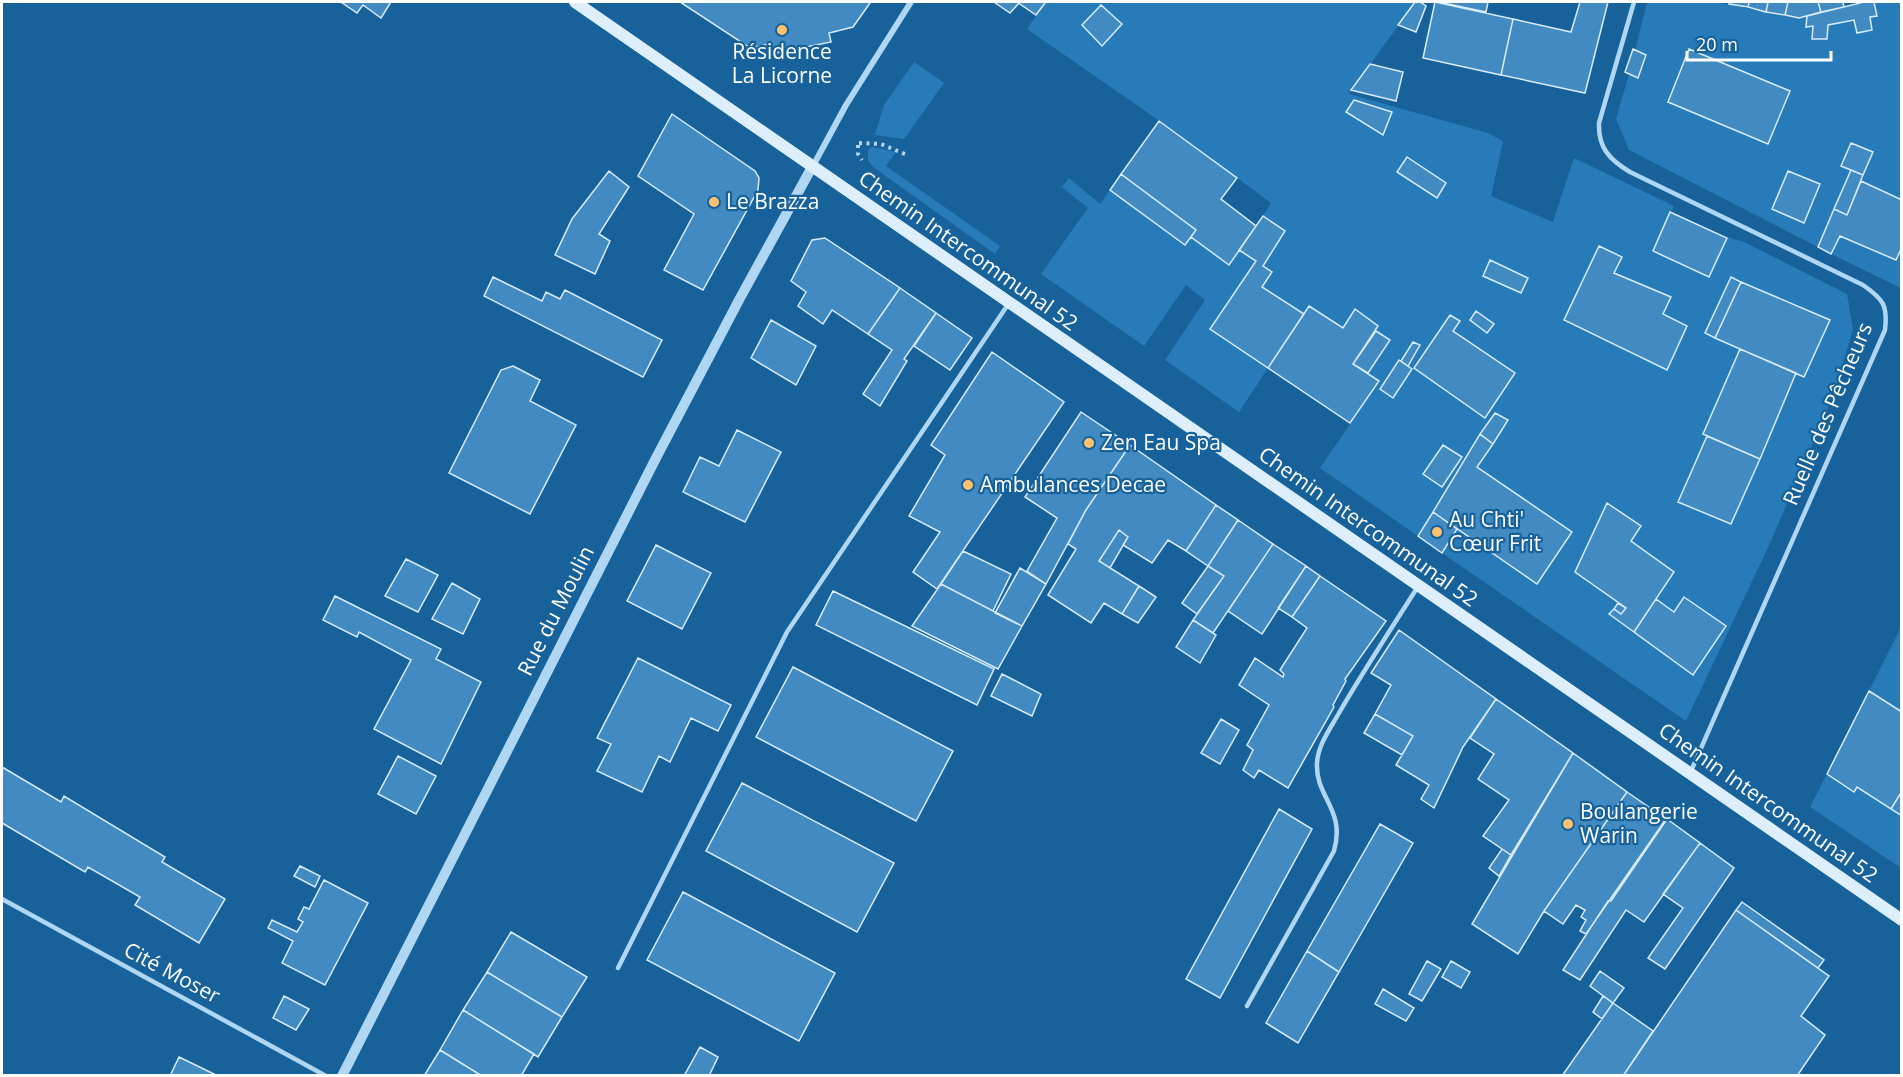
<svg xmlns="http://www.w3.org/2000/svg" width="1903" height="1077" font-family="'Open Sans',sans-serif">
<rect width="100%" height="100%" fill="#18629c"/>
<path fill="#277bb8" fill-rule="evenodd" d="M1044,2h371l-66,92 139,39 15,8 -12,55 62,26 21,-64 100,48 -21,45 55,26 19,-40 17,5 103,52 6,35 -18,62 -64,150 -85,180 -244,-168 15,-24 80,55 35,-52 -95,-65 30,-47 -12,-7 -77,123 -98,-68 59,-86 -11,-9 22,-33 -14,-9 2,-5 -23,-17 -12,19 -33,-22 -6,8 -42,-27 10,-15 -9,-6 22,-34 -22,-16 8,-13 -97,-72 -147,-102 18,-26zM1408,157l38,26 -10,14 -39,-25zM1599,246l22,11 -7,16 57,24 -8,17 4,56 -103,-50zM1731,277l99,43 -26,57 -8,-4 -65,151 -53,-23 29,-65 -4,-2 37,-85 -34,-16zM1607,503l34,23 -10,15 43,31 -18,27 18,13 11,-15 41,29 -33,49 -83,-60 8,-12 -43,-31z
M1647,2h69l83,16 8,-2 -1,11 7,-1 -1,13h14l2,-14 26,-5 3,13 15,-3 -2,-13 7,-2 -3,-13h27v198l-40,-19 12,-29 -22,-9 -10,22 10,5 -33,77 -189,-97 -13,-31 13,-45 9,4 8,-23 -11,-5z
M914,62l30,21 -40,56 -29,-4 9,-30z
M872,147l24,5 -10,14 114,80 -5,8 -122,-87 -5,-7v-10z
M1069,178l31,26 10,-14 75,55 6,-8 38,28 10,-15 17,11 -46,68 58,39 -29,44 -74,-52 40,-60 -19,-15 -42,61 -103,-72 47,-66 -26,-21z
M1840,236l61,11v41l-70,-34z
M1901,627v85l-32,-21z
M1827,774l26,18 4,-5 44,29v52l-91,-61z"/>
<path fill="#418bc2" stroke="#d6ecfc" stroke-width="1.5" d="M341,2h50l-10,16 -18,-13 -6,8z
M680,2h188l2,1 -17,24 -24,6 2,9 -60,12 -1,-10 -20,4z
M994,2h23l2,1 -9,10z
M1017,2h27l1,1 -9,12z
M1415,2h5l6,4 -10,26 -18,-7z
M1435,2l78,17 -12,56 -78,-17z
M1439,2h49l-2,10z
M1580,2h28l-23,91 -84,-18 12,-56 58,13z
M1729,2h20l-1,5 -19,-3z
M1749,2h19l-2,10 -18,-5z
M1768,2h20l-3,13 -19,-3z
M1788,2h30l3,10 -22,6 -14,-3z
M1818,2h25l1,5 -23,5z
M1864,2h10l3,14 -7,1 2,13 -15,3 -3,-13 -26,5 -1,14h-15l1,-13 -7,1 1,-11z
M1101,5l21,19 -20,22 -20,-21z
M1633,49l13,6 -8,23 -13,-6z
M1689,49l101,42 -22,53 -100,-42z
M1370,64l33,8 -7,29 -45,-11z
M1354,100l38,12 -9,23 -37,-23z
M672,114l83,57 4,7 -1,12 -55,100 -39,-20 30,-56 -56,-38z
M1159,121l78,57 -16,21 35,27 -27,39 -38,-28 5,-7 -75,-56z
M1851,143l22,9 -10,23 -22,-9z
M1407,157l39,26 -9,15 -40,-26z
M1851,170l12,5 -16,40 -13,-6z
M609,171l20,16 -30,47 11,7 -15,33 -40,-19 17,-36z
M1788,171l32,13 -16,39 -32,-14z
M1121,174l75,56 -11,15 -75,-55z
M1861,181l41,19v47l-6,13 -56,-24 -9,18 -13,-7 16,-38 13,6z
M1670,212l57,26 -18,39 -56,-26z
M1263,216l22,15 -22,35 9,6 -10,15 42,27 -36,54 -58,-39 46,-68 -17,-11z
M825,238l75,50 -32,46 -36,-24 -9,14 -25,-18 8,-14 -15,-11 21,-41z
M1599,246l23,11 -8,16 57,24 -8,17 24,12 -20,44 -103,-50z
M1490,260l38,18 -7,15 -38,-17z
M493,277l49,24 4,-9 14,7 5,-9 97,50 -19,37 -159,-81z
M1731,277l10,5 -26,56 -10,-5z
M1741,282l89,38 -26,57 -89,-39z
M900,288l36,25 -32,46 3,2 -27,45 -17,-12 29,-44 -24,-16z
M1309,306l34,22 12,-19 23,17 -25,38 26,17 -29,42 -82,-55z
M1476,311l18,13 -7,9 -17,-13z
M936,313l36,25 -22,32 -36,-24z
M1450,315l10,6 -7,10 62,42 -30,45 -71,-50z
M771,320l45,26 -20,39 -45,-27z
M1376,331l14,9 -22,33 -15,-9z
M1413,342l7,3 -12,21 -7,-5z
M1740,349l56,24 -36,86 -57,-25z
M992,352l72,50 -127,187 -24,-17 27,-40 -31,-16 36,-61 -14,-10z
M1399,360l13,9 -19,29 -13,-9z
M513,366l27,14 -10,21 46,24 -46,89 -81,-41 52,-103z
M1081,412l49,33 -44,65 -40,74 -19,-13 30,-53 -32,-21z
M1495,413l13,7 -15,24 -13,-10z
M737,430l44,22 -36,70 -62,-30 17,-35 19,9z
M1480,434l13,10 -16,23 95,65 -35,52 -104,-72z
M1707,436l53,23 -29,65 -53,-22z
M1130,445l86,60 -30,46 -18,-11 -16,23 -29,-18 5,-8 -9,-7 -20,31 40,25 -17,28 -18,-11 -13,20 -43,-28 28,-46 -8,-5 18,-34z
M1443,445l19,12 -20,30 -19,-13z
M1607,503l34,23 -10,15 43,31 -40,60 -25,-18 5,-5 7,5 5,-6 -51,-36z
M1216,505l22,15 -30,46 -22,-15z
M1433,512l24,17 -15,24 -24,-17z
M1238,520l35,24 -60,89 -20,-13 31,-44 -16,-10z
M1119,530l9,7 -18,31 -11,-7z
M1273,544l33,22 -44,68 -34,-23z
M656,545l55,28 -29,56 -55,-28z
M963,551l48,23 -18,37 -52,-27z
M406,559l32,16 -20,37 -33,-16z
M1208,566l16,10 -27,38 -15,-11z
M1306,566l14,10 -28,41 -14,-9z
M1020,568l26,16 -24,42 -27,-13z
M1320,576l66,45 -41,58 1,2 -13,24 1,2 -46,81 -29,-18 -5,8 -11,-8 10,-20 -6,-5 22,-40 -30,-20 16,-27 28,19 1,-3 -4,-4 27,-42 -15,-11z
M452,583l28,16 -17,35 -31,-15z
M941,584l81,42 -24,43 -86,-43z
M1139,586l17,11 -18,26 -16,-9z
M833,591l161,78 -17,36 -161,-80z
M335,596l106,53 -5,10 45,23 -40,82 -67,-35 37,-69 -52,-28 -2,5 -34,-17z
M1684,597l42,29 -33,49 -59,-43 22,-33 18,13z
M1618,603l8,5 -5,6 -7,-5z
M1193,620l23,15 -16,28 -24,-16z
M1399,630l97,69 -33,48 -29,61 -13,-9 8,-14 -33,-20 17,-29 -38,-22 16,-29 -20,-12z
M638,658l93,47 -13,26 -27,-13 -21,44 -11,-6 -17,36 -45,-21 14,-27 -14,-6z
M793,667l160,84 -37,70 -160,-84z
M1002,674l39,20 -9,22 -41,-20z
M1869,691l33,21v79l-11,18 -34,-22 -3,5 -27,-18z
M1496,699l77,54 -62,102 -28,-19 26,-36 -31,-21 16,-25 -24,-16z
M1375,714l38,22 -11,19 -38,-22z
M1221,719l18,11 -19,34 -19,-11z
M1573,753l54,39 -83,119 -26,43 -46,-30z
M398,756l38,20 -20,38 -38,-20z
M2,767l59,35 3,-6 101,61 -3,5 63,37 -26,44 -64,-38 5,-8 -52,-30 -3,5 -83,-49z
M742,783l152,80 -37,69 -151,-81z
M1902,791v25l-11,-7z
M1627,792l39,27 -80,115 -6,-3 6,-11 -5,-3 4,-7 -9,-5 -13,19 -19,-13z
M1279,809l33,20 -92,169 -34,-19z
M1667,819l33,24 -56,79 -18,-12 -46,70 -17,-10 45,-69h3z
M1380,824l33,19 -74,129 -32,-21z
M1700,843l34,25 -69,101 -17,-11 35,-50 -20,-14z
M1502,849l9,6 -12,21 -10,-8z
M300,866l20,10 -5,11 -21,-11z
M324,880l44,23 -43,82 -43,-22 11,-22 -25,-13 4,-8 25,12 6,-10 -5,-3 6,-12 5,2z
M683,892l152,81 -36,68 -152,-81z
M1742,902l82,58 -6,8 -82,-58z
M1736,910l93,66 -28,40 24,19 -28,41h-174z
M511,932l76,45 -25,40 -75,-45z
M1307,951l32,21 -41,71 -32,-20z
M1427,961l14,8 -19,32 -13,-7z
M1451,961l19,11 -9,16 -19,-11z
M1600,971l24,17 -11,15 -23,-17z
M487,972l75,45 -24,40 -75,-47z
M1383,989l31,19 -8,13 -31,-17z
M284,996l25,13 -13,21 -23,-12z
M1603,996l10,7 -11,16 -9,-7z
M1613,1003l40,28 -30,45h-61z
M463,1010l71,44 -13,22h-39l-42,-26z
M700,1047l18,10 -9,19h-25z
M440,1050l42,26h-58z
M179,1057l39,19h-48z"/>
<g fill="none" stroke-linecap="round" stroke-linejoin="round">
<path stroke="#afd6f2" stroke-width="4" stroke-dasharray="3 4.5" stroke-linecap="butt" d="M859,143l22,1 26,11
M858,145v9l4,6"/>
<path stroke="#afd6f2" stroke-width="4.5" d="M1634,2l-35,121c-1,25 11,37 31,49l233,113c20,14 25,20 22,45l-194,441
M2,899l324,177
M618,968l169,-336 222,-329
M1247,1006l87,-155c12,-42 -19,-54 -17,-88 1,-18 13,-34 22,-50 25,-43 52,-84 78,-125"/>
<path stroke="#afd6f2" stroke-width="6" d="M813,166l33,-61 65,-103"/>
<path stroke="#afd6f2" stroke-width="10" d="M342,1076l314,-618 83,-158 73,-133"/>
<path stroke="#ddeffc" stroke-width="12" d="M575,2l1327,918"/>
</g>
<g fill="#ffc370" stroke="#18629c" stroke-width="2">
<circle cx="782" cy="30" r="6"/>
<circle cx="714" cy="202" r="6"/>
<circle cx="1089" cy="443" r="6"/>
<circle cx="968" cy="485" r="6"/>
<circle cx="1437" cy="532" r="6"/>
<circle cx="1568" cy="824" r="6"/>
</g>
<g text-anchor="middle" stroke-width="4.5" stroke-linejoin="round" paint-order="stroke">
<g font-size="21" fill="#fff" stroke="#18629c" text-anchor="start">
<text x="782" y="59" text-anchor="middle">Résidence<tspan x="782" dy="24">La Licorne</tspan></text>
<text x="726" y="209">Le Brazza</text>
<text x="1101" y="450">Zen Eau Spa</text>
<text x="980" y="492">Ambulances Decae</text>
<text x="1449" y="527">Au Chti'<tspan x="1449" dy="24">Cœur Frit</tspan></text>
<text x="1580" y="819">Boulangerie<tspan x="1580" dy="24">Warin</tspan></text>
</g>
<g font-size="21" fill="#fff" stroke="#18629c">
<text transform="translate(968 251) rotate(35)" y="7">Chemin Intercommunal 52</text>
<text transform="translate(1828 414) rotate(-67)" y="7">Ruelle des Pêcheurs</text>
<text transform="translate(1368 527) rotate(35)" y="7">Chemin Intercommunal 52</text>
<text transform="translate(556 611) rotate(-63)" y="7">Rue du Moulin</text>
<text transform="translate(1768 803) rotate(35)" y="7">Chemin Intercommunal 52</text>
<text transform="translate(172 973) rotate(28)" y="7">Cité Moser</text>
</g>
</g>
<rect width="1903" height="1077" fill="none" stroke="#ffffff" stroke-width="6"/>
<path d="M1687 51v9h144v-9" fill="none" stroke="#ffffff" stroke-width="3"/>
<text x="1696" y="51" font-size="18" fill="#ffffff" stroke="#18629c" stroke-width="4.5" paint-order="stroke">20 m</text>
</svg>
